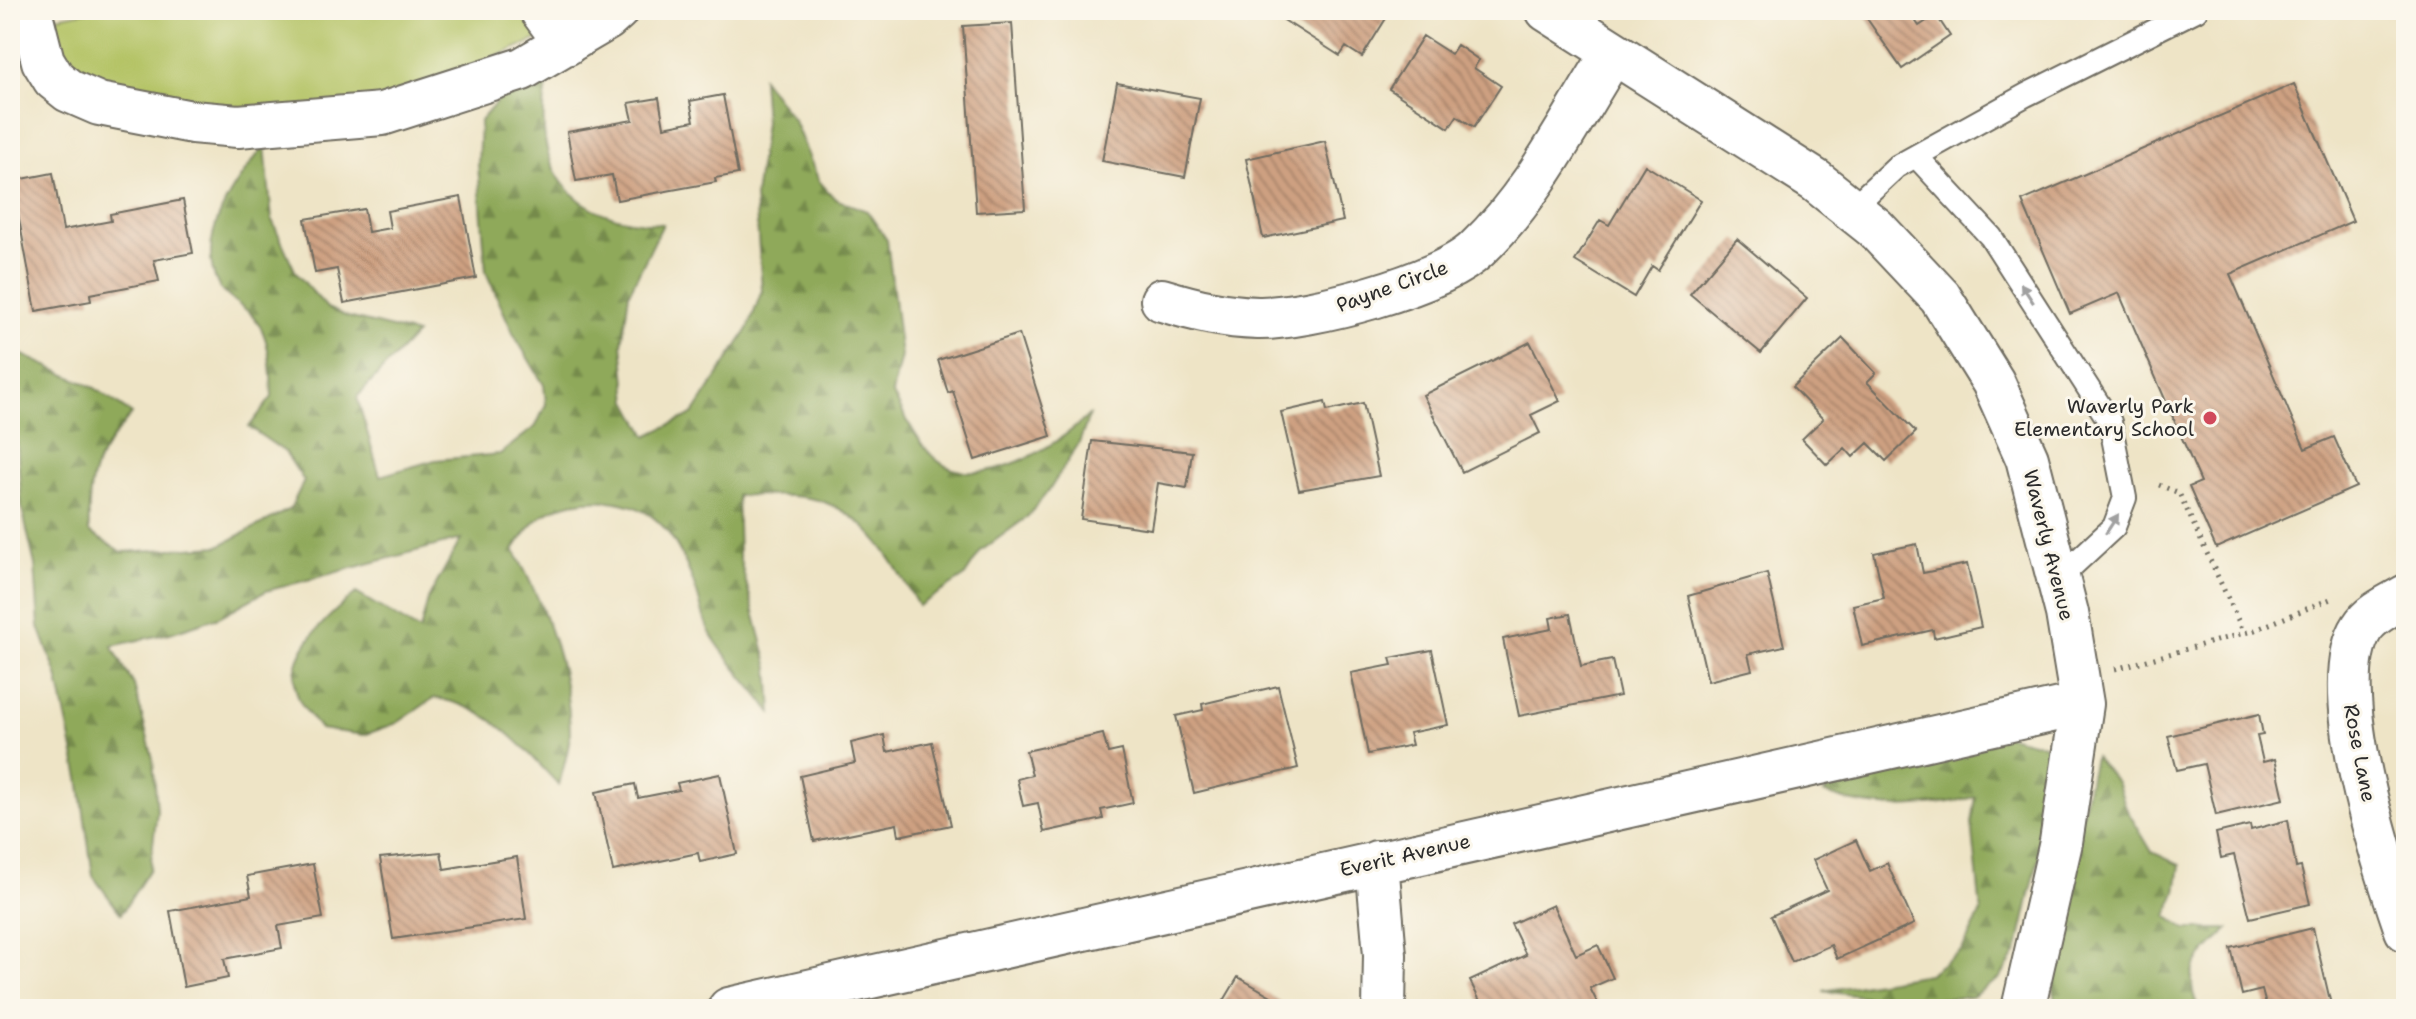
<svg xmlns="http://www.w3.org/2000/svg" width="2416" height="1019" font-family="'Shantell Sans',sans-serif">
<defs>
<pattern id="forest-firs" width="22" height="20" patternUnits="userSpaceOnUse" patternTransform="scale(2)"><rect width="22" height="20" fill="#8fa95a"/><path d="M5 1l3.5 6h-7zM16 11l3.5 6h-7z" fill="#758a4b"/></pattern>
<pattern id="building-back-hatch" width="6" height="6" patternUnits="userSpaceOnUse" patternTransform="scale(2)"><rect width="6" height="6" fill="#cea081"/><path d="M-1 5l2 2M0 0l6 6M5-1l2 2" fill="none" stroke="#a7836a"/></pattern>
</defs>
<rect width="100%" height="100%" fill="#fbf7ec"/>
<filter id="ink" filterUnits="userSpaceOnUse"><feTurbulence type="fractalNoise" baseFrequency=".0125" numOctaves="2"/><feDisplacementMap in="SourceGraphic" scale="16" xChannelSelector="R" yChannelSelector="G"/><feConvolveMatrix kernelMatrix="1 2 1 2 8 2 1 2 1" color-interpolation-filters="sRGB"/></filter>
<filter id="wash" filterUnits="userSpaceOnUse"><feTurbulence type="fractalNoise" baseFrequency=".006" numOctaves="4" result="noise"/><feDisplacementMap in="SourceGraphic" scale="32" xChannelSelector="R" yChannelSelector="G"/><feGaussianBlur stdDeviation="1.8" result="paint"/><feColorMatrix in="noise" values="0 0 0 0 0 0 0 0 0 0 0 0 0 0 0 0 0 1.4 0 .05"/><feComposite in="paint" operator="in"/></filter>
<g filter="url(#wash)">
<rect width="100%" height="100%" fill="#eee4c6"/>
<path fill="#b4c365" stroke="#707748" stroke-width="2" d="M93,10h512l-224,96 -132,11 -165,-28 -43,-69z"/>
<path fill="url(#forest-firs)" stroke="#5d6a42" stroke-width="2" d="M549,76c-21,92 21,146 114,148l-34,69 -7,51 6,57 19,35 46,-22 55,-85 14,-39 -7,-93 10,-75 -3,-44 32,43 25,60 16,18 32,12 20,29 14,116 -9,37c13,22 26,52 46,68 43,33 121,-16 152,-47l-11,29 -29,46 -23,28 -46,34 -17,26 -46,29c-22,-41 -48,-88 -94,-104 -26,-9 -60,-6 -87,-7l2,61 30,112 3,45c-19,-25 -43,-50 -60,-77 -8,-13 -11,-31 -16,-46 -20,-59 -44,-94 -111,-89 -36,3 -53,19 -71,49 30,55 55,117 56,181 0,17 -7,37 -11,54 -39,-40 -66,-78 -125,-87l-37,25 -33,12 -44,-6c-7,-10 -18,-21 -22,-32 -16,-42 30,-81 58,-104l64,38 8,-32 33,-60 -195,52 -47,26 -49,16 -58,13 22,39 19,74 4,52 -7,58 -29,45 -28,-38 -14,-98 -22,-103 -18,-48 -4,-62 -13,-56 -5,-66 -7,-13v-81l85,39 37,26c-37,43 -45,60 -43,118l33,20 97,-6 71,-37 14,-28 -19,-29 -36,-25 23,-30c-1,-26 -1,-64 -21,-83 -10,-9 -27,-18 -33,-29 -24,-50 18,-103 47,-140l7,75 24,53 31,35 21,9 68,17 -59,63 23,79 55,-16 65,-6 36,-28 10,-22 -2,-19 -31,-52 -27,-61 -8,-107 2,-44 19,-22z
M2005,735l39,10 16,18 -43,189 -18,27 -28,18 -34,2 -47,1 -67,-9 105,-17 34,-24 19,-38 -9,-89 4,-26c-52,11 -101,16 -152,-4l24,-21z
M2094,757l23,25 10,28 25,42 28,13 -4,27 -9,24 19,13h43c-28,27 -49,40 -30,80h-140c-14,-37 2,-49 0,-86z"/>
<g id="blocks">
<path fill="url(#building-back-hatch)" d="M1284,10h104l2,2 -28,45 -16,-10 -6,9 -61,-39z
M1861,10h59l-8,6 7,10 17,-11 14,21 -48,33z
M1012,23l13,186 -49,3 -13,-186z
M1423,36l28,18 6,-9 22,15 -5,8 27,18 -27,41 -17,-11 -8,12 -60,-39z
M1117,83l83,15 -15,79 -83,-16z
M2294,84l59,137 -123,53 75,175 29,-12 22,50 -140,61 -27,-61 12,-5 -82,-189 -49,21 -48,-113z
M723,95l15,79 -23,4 1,4 -99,18 -5,-25 -36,6 -9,-49 66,-12 -4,-17 30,-5 5,29 30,-6 -4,-20z
M1325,141l18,80 -80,17 -17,-79z
M1645,165l56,35 -43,70 -6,-4 -18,31 -59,-36 25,-41 9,5z
M53,173l10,57 48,-9 -1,-7 73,-14 10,53 -39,7 5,21 -69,13 1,7 -55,10 -24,-130z
M461,197l15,81 -132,25 -7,-34 -22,4 -10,-54 59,-10 4,23 22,-4 -3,-17z
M1737,239l70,59 -46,55 -71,-59z
M1019,334l32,102 -76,24 -22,-69 -5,2 -10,-33z
M1843,338l33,35 -9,9 49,50 -30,29 -18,-18 -15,14 -8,-9 -18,17 -25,-26 21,-20 -31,-32z
M1530,342l30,59 -29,14 9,18 -78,39 -39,-77z
M1325,402l2,9 36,-8 16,73 -80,14 -18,-78z
M1092,441l100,11 -5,36 -29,-5 -7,46 -70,-10z
M1917,544l6,29 44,-9 14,63 -47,11 -1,-8 -71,16 -9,-41 31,-7 -10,-45z
M1767,573l17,73 -36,8 4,16 -44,11 -20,-85z
M1570,614l11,52 31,-6 8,36 -101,20 -16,-77 49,-10 -2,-11z
M1432,650l16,75 -39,8 3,12 -44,9 -17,-81 41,-8 -2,-7z
M1278,686l20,82 -104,25 -18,-77 27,-6 -1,-6z
M2259,714l4,21 -6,1 6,26 12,-3 9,40 -68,16 -12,-51 -27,6 -9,-34z
M1103,734l5,19 14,-3 11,53 -32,7 2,9 -59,13 -6,-29 -15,3 -6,-27 15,-4 -6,-24z
M884,735l3,17 45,-10 19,83 -52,11 -2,-12 -83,17 -14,-65 55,-13 -4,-20z
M720,774l17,80 -37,8 -2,-9 -85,18 -17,-79 39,-8 3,14 41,-8 -2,-7z
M2288,820l8,48 5,-1 9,37 -60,14 -16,-63 -13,3 -5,-25 34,-8 1,5z
M1856,840l14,31 17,-8 27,61 -77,35 -6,-14 -39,17 -21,-46 56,-26 -14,-30z
M441,852l3,17 73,-12 9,62 -133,20 -13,-81z
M313,864l10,54 -45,8 4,22 -58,11 4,19 -44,9 -14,-76 81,-15 -4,-20z
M1553,905l23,50 22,-10 15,33 -23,10 8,16 -12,5h-102l-14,-28 56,-26 -15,-31z
M2313,928l19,81h-65l-5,-19 -20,5 -11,-47z
M1238,977l49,28 -2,4h-66z"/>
</g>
</g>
<g filter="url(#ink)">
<use href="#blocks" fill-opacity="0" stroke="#6f6c61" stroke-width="2"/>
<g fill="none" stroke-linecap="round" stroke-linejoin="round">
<g stroke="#6f6c61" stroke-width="26">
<path id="service" d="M1916,156l75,81 119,185 15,76 -11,29 -56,52
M1851,209l45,-42 130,-72 170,-85"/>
</g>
<g stroke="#6f6c61" stroke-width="46">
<path id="minor" d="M541,10l25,34
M1547,10l269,171 59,47 65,69 53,85 34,76 40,155 15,91 -21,138 -38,167
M31,14l12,47 11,18 15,12 30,13 93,18 46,4 144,-12 140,-45 85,-50 10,-9
M1162,300c33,10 62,17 96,18 50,1 184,-34 219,-69 57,-54 94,-130 136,-196
M2406,596c-15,9 -35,17 -44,32 -38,58 22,238 44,302
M1377,862l8,93 -1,54
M729,1009l1353,-305"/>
</g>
<path stroke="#6f6c61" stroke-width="5" stroke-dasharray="2 6" stroke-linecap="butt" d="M2159,485l20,8 65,140
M2115,669l140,-39 78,-32"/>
<use href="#service" stroke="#fff" stroke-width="22"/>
<use href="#minor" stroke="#fff" stroke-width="42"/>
</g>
<defs><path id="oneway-solid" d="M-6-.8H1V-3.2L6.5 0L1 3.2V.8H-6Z" transform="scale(2)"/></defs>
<g fill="#a0a0a0">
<use href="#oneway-solid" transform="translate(2027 293) rotate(-123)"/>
<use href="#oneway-solid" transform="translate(2112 524) rotate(-57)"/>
</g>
</g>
<circle fill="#d1495b" stroke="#fbf7ec" stroke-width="3" cx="2210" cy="418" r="8"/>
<g text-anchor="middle" stroke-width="6" stroke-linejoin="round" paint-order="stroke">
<g font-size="20" fill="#2b2b2b" stroke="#fbf7ec">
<text transform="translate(1392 286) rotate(-20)" y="7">Payne Circle</text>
<text transform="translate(2049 545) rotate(76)" y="7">Waverly Avenue</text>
<text transform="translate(2360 753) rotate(79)" y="7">Rose Lane</text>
<text transform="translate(1405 855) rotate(-13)" y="7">Everit Avenue</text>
</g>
<g font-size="20" fill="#2b2b2b" stroke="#fbf7ec" text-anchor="end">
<text x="2194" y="413">Waverly Park<tspan x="2194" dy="23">Elementary School</tspan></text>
</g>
</g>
<rect width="2416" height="1019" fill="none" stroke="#fbf7ec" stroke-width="40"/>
</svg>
